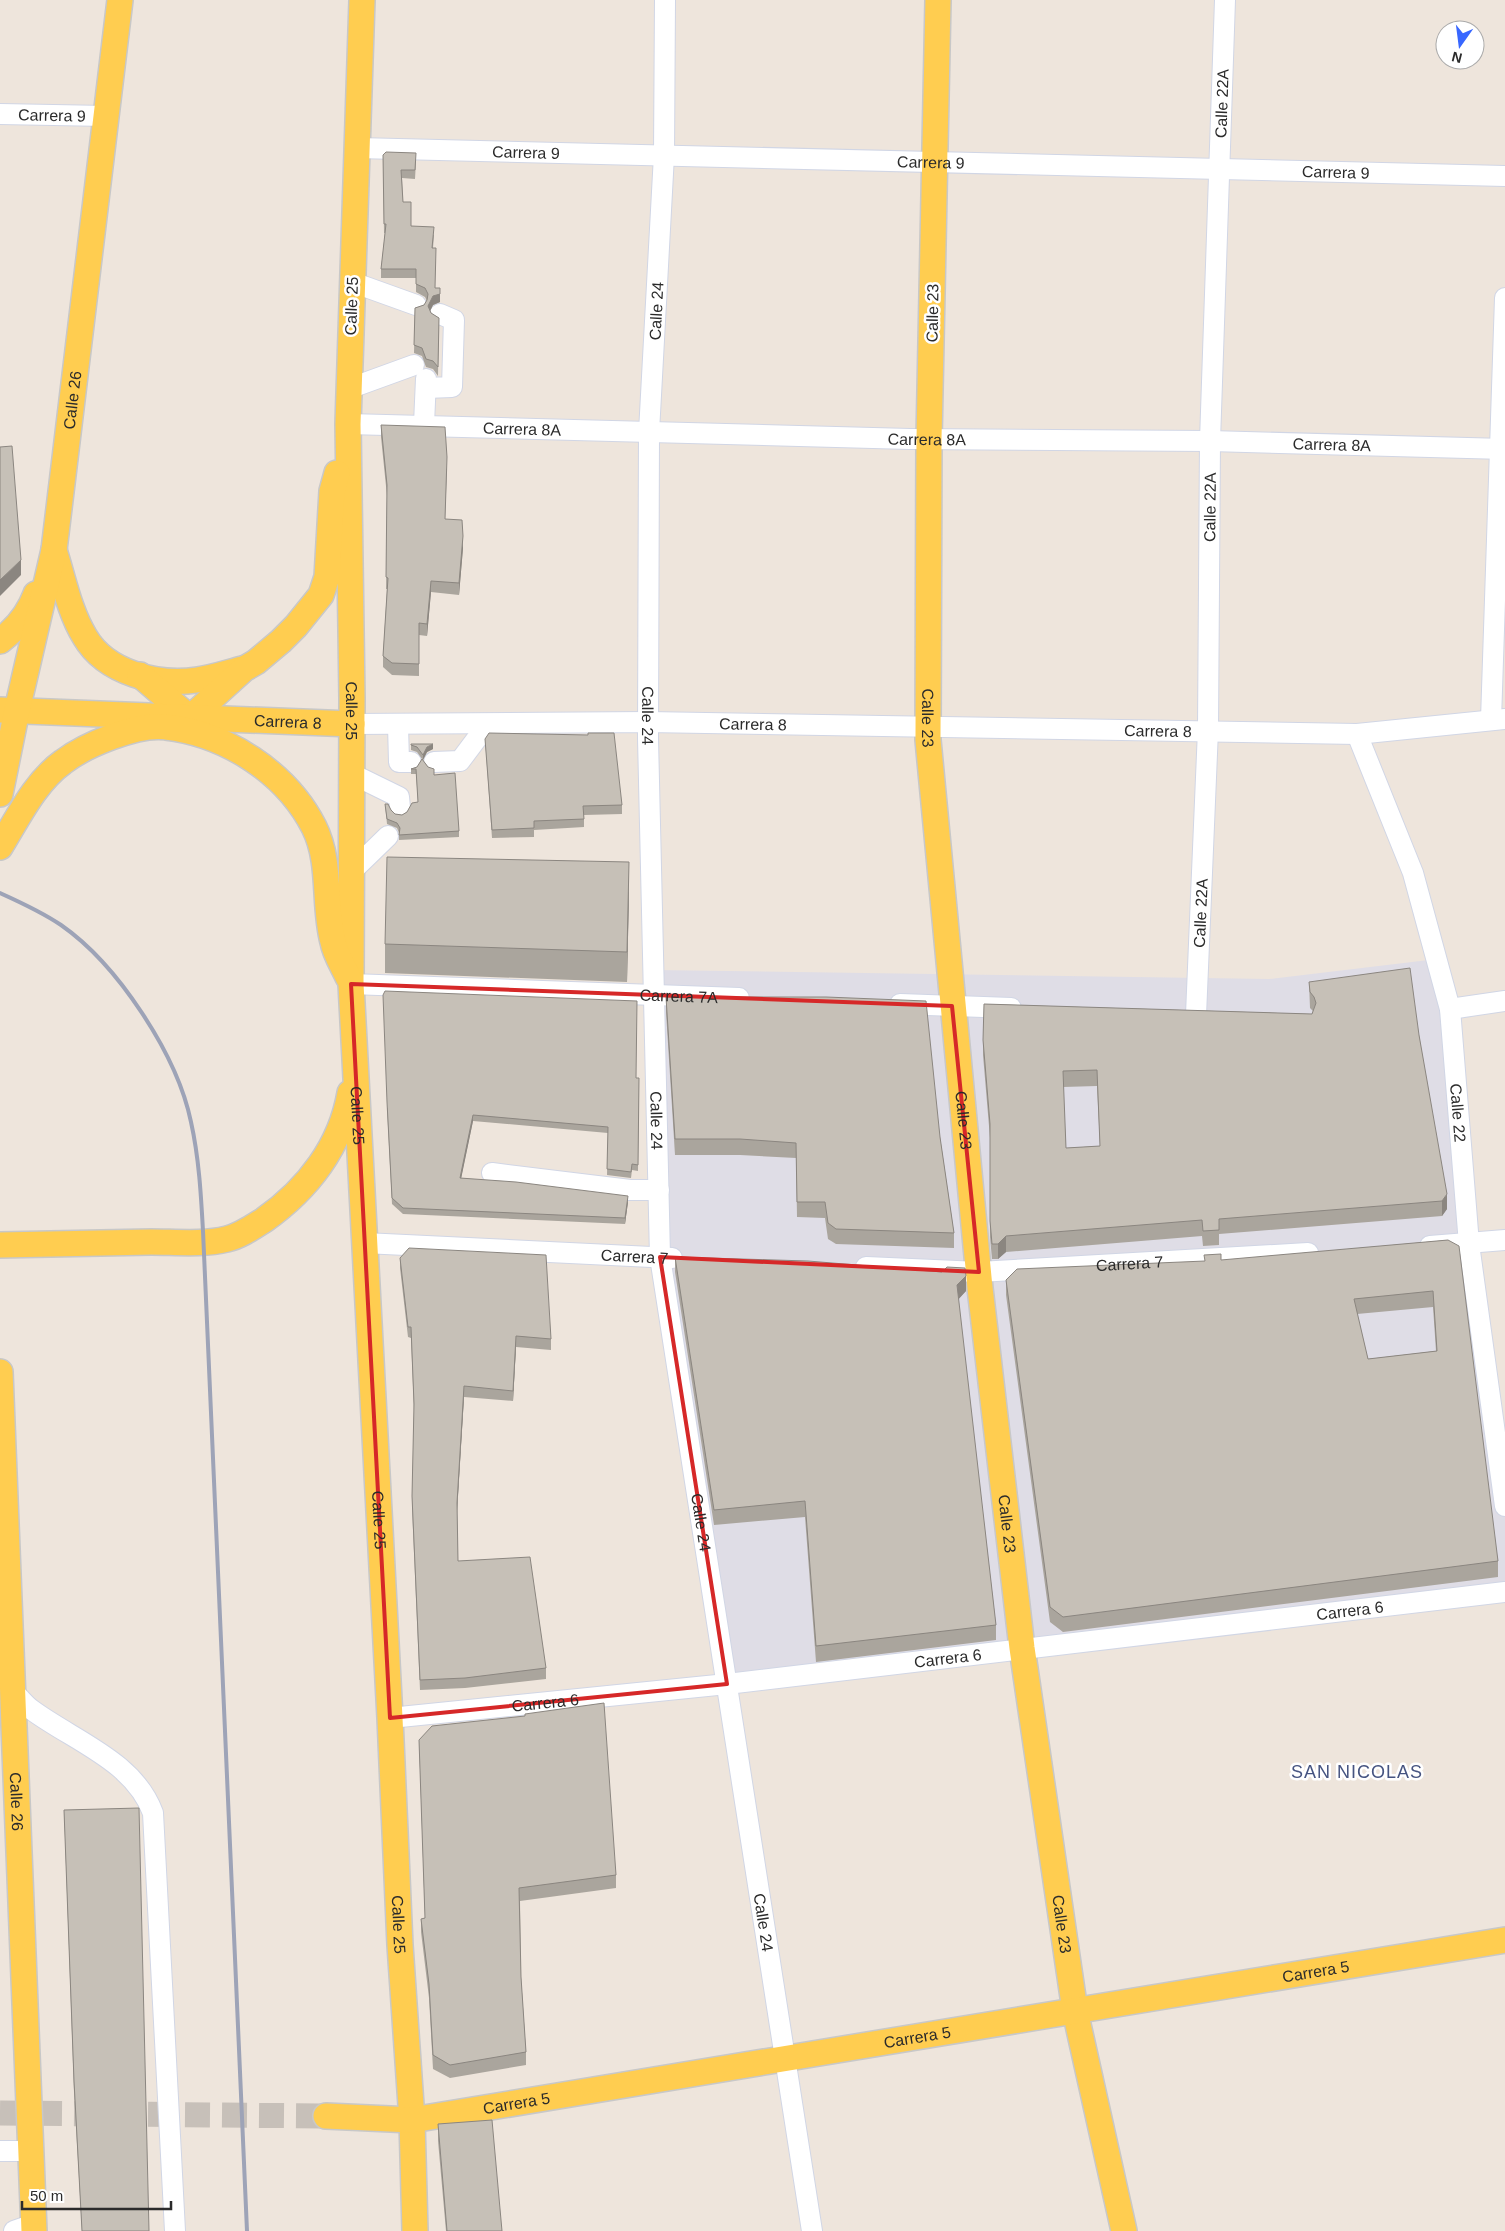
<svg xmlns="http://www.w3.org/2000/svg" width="1505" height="2231" font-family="Helvetica,sans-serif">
<rect width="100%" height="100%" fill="#eee5dc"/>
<path fill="#dfdde6" d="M1437,959l68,547v86l-778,92 -67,-427 -7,-287 616,9z"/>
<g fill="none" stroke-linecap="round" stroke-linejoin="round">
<path stroke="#c7c0b9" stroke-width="25" stroke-dasharray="25 12" stroke-linecap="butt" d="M0,2113l326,3"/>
<g stroke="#d1d6e5" stroke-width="22">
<g id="minor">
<path id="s1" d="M665,0l-1,155 -15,277 -1,306 12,519 152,974"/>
<path id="s2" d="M0,114l106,2"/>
<path id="s3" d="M357,148l1148,28"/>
<path d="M352,282l64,23"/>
<path d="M426,388l26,-1 2,-67 -14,-6"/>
<path d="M348,389l66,-24"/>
<path id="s4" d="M348,424l562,15 300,2 295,8"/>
<path d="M424,424l2,-45"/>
<path d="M1491,720l14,-422"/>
<path id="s5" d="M352,724l296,-2 709,12 148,-15"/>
<path d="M398,725l1,37h12"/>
<path id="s6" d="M1357,734l56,139 37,136 19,235 36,262"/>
<path d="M434,762l26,-1 18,-24 7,-13"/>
<path d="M350,773l49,24 1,11"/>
<path d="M353,870l35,-34"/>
<path id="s7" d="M351,984l388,14"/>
<path d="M900,1004l111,4"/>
<path d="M1450,1009l55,-8"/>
<path id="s8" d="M1196,1015l12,-285 2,-289 15,-441"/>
<path d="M492,1173l138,17h29"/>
<path id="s9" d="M364,1243l308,15"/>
<path d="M1430,1246l75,-6"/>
<path id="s10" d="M866,1267l113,5 329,-19"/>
<path d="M13,1691c6,6 12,14 19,19 42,31 102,51 121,103l22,418"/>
<path id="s11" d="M390,1718l337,-34 778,-92"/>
<path d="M0,2151h32"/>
<path d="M14,2231l20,-7"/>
</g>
</g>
<g stroke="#c8c8c8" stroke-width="28">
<g id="major">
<path id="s12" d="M362,0l-14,424 4,274 -1,286 39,734 10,227 12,175 3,111"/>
<path id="s13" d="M938,0l-9,439 -1,301 52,548 42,360 53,363 49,220"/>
<path d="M54,550c9,28 15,61 31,87 21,36 73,49 112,43 15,-2 30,-7 45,-11"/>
<path d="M0,641c16,-12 29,-28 36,-47"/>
<path d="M140,675l50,43 54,-49 12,-7 25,-21 15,-15 25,-31 6,-18 5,-86 5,-18"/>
<path id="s14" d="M0,710l352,14"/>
<path id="s15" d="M0,794l17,-84 37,-160 66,-550"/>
<path d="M0,847c18,-29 35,-65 63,-85 22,-17 75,-39 103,-35 60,7 120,45 148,100 18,36 9,78 19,115 2,12 10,24 15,35"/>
<path d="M0,1245c50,-1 101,-2 151,-3 24,0 52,3 76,-3 13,-3 26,-12 37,-19 44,-31 77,-74 86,-127"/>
<path id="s16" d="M0,1372l34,859"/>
<path id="s17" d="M326,2116l86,4 1093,-180"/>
</g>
</g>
<use href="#minor" stroke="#fff" stroke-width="20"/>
<use href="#major" stroke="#ffcd50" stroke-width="25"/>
<path stroke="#9da3b7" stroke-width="4" d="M0,893c20,9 42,19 61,32 56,39 116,129 130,197 8,36 10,73 12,109l44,1000"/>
</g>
<path fill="#aaa59d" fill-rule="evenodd" d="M383,155l33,6 -1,18 -13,-1 1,24 8,24 23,9 -1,13 2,40 5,14 -7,3 -3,6 1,2 8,5 -1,58 -5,-7 -7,-2 -4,-11 -8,-3 1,-45 9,-3 3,-4 -2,-4 -9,-5v-14h-35v-9l4,-36h-1z
M381,425l66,44 -2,50 18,29 -4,47 -28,-3 -4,44 -8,-1v41l-27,-1 -9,-8v-11l4,-67h-1l1,-93 -6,-59z
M485,739l137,66v9l-38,1v12l-50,3v7l-42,1z
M411,744l22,5 -6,3 -4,8 11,15 25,56v6l-60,3v-7l-2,-5 -10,-4 -2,-20 10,10 7,1 5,-3 11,-10 -2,-28h-5v-5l6,-2 5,-8 -5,-7 -6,-2z
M629,892l-2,90 -242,-9v-29z
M1309,982l110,53 28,174 -5,7 -223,18v11l-16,1 -1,-10 -196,16 -8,7h-6l-2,-22v-99l-7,-83 1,-51 328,10 1,-3 -3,-3zM1097,1086l3,60 -34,2 -3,-61z
M666,997l274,140 14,96v15l-118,-4 -8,-5 -3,-21 -28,-1 -1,-59 -56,-3h-65l-9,-143z
M636,1078h3l-1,93 -6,-1 -1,8 -24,-3 1,-42 -135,-12 -12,57 167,24 -3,22 -222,-10 -11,-10 -5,-96z
M1448,1240l50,321v16l-435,55 -13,-10 -44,-327v-15zM1433,1307l3,44 -68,8 -11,-45z
M675,1257l291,34 -8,8 38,326v15l-180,22 -11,-145 -91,8 -39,-253z
M400,1258l151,81v11l-35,-3 -3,54 -49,-4 -7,113 1,51 88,107v11l-81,9 -45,2 -8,-183 2,-96 -3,-73 -3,-1 -8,-69z
M419,1740l197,135v13l-96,13 1,76 5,75v13l-76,13 -17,-9 -4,-71 -8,-66v-13l4,-1z
M64,1810l85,421h-67l-8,-139z
M438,2124l64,107h-56l-8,-90z"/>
<path fill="#8b8680" d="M440,288v14l-7,3 -5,10v-9l5,-10 2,-1z
M463,536v12l-4,47v-12z
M21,560v15l-21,21v-16z
M431,581v11l-4,44v-12z
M433,744v5l-6,3 -4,8v-5l4,-8z
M629,862v30l-2,90v-30z
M473,1115v6l-13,63v-6z
M1447,1194v15l-5,7v-15z
M628,1196v6l-3,22v-6z
M1006,1236v16l-8,7v-15z
M966,1276v15l-9,10v-16z
M516,1336v11l-3,54v-10z
M464,1386v11l-7,116v-10z"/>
<path fill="#c6c0b7" stroke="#8b8680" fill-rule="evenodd" d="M386,152l30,1 -1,17h-14l2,32h8v24l23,1 -2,21h4l-1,40h5v6l-7,2 -5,10 3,7 8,5 -1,49 -5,-6 -7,-2 -4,-11 -8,-3 1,-37 9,-3 3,-5 1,-6 -3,-6 -9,-4v-15h-35l5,-45h-2l-1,-69z
M381,425l64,2 2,30 -2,62 17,1 1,16 -4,47 -28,-2 -4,43 -8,-1v41l-27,-1 -9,-7 5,-78 -2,-1 1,-92z
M12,446l9,114 -21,20v-133z
M489,733l99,2v-2h26l8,72 -39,1 1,13 -50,2v7l-42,2 -7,-91z
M411,744h22l-6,3 -4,8 -6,-8 -6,-2z
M422,759l6,8 6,2v6l21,-2 4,58 -60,4 1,-7 -3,-5 -10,-4 -2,-15h3l3,6 4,4 7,1 5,-3 5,-9 6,-1 -2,-33h-5l6,-2z
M387,857l242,5 -2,90 -242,-8z
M1410,968l9,67 28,159 -5,7 -223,18v11l-16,1 -1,-11 -196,16 -8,8h-6l-2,-23v-97l-7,-84 1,-36 328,10 4,-11 -2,-6 -4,-5 -1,-10zM1097,1070l3,76 -34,2 -3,-77z
M385,991l252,10 -1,77h3l-1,87 -6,-1 -1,8 -24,-3 1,-42 -135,-12 -13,63 56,4 112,14 -3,22 -222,-10 -11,-10 -5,-96 -4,-107z
M666,997h160l100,4 14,136 14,96 -118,-4 -8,-6 -3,-21h-28l-1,-59 -56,-4h-65z
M1448,1240l11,6 39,315 -435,56 -13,-10 -44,-327 11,-11 188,-8 -1,-6 17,-1v6zM1433,1291l4,60 -69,8 -14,-60z
M409,1248l137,7 5,84 -35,-3 -3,55 -49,-5 -7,117 1,58 72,-4 16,111 -81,10 -45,2 -8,-184 2,-92 -3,-77h-3l-8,-69z
M675,1257l133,4 134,11 5,-5 18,1 1,8 -9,9 39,340 -180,21 -11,-145 -91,9z
M604,1703l12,172 -97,13 2,89 5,75 -76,13 -17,-10 -4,-71 -8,-65 4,-1 -6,-178 13,-14 93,-10v-2z
M139,1808l10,423h-67l-8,-150 -10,-271z
M492,2120l10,111h-55l-9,-107z"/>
<path fill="none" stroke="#d62828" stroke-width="4" stroke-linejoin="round" d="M351,984l601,22 27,266 -319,-15 67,427 -337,34z"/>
<g text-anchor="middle" stroke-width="5" stroke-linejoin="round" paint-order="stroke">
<g font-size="16" fill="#2b2b2b" stroke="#fff">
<text dy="6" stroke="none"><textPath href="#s8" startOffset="912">Calle 22A</textPath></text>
<text dy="6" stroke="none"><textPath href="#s2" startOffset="52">Carrera 9</textPath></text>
<text dy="6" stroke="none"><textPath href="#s3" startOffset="169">Carrera 9</textPath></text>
<text dy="6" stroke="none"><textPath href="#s3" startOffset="574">Carrera 9</textPath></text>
<text dy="6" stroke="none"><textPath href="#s3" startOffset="979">Carrera 9</textPath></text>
<text transform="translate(351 306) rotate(-88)" y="6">Calle 25</text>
<text transform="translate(656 311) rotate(-87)" y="6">Calle 24</text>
<text transform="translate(932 313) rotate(-89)" y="6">Calle 23</text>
<text dy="6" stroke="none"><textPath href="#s15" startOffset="401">Calle 26</textPath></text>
<text dy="6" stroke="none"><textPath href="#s4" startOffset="174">Carrera 8A</textPath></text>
<text dy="6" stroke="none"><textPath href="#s4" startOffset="579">Carrera 8A</textPath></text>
<text dy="6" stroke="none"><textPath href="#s4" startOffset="984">Carrera 8A</textPath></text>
<text dy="6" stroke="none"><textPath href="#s8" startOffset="508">Calle 22A</textPath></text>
<text dy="6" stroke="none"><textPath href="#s12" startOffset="711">Calle 25</textPath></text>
<text dy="6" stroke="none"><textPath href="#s1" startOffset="716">Calle 24</textPath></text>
<text dy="6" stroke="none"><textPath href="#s13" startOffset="718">Calle 23</textPath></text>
<text dy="6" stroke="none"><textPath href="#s14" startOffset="288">Carrera 8</textPath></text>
<text dy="6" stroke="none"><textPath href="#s5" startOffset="401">Carrera 8</textPath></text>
<text dy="6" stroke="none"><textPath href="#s5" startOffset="806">Carrera 8</textPath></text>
<text dy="6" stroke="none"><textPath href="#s8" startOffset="102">Calle 22A</textPath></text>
<text dy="6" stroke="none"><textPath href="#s7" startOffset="328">Carrera 7A</textPath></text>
<text dy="6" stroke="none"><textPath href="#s6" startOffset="395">Calle 22</textPath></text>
<text dy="6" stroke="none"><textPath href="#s12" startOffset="1116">Calle 25</textPath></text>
<text dy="6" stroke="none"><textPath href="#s1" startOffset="1121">Calle 24</textPath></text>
<text dy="6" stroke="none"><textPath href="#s13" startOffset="1122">Calle 23</textPath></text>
<text dy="6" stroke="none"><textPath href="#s9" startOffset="271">Carrera 7</textPath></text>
<text dy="6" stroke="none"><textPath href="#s10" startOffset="264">Carrera 7</textPath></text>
<text dy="6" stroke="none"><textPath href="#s12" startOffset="1521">Calle 25</textPath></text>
<text dy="6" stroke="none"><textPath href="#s1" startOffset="1526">Calle 24</textPath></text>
<text dy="6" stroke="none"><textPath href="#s13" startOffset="1528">Calle 23</textPath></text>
<text dy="6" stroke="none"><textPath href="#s11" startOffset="966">Carrera 6</textPath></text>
<text dy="6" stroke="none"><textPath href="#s11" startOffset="561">Carrera 6</textPath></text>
<text dy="6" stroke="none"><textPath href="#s11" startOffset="156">Carrera 6</textPath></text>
<text dy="6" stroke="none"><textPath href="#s16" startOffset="430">Calle 26</textPath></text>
<text dy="6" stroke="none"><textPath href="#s1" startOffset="1931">Calle 24</textPath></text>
<text dy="6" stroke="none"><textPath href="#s12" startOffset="1926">Calle 25</textPath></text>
<text dy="6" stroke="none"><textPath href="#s13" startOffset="1932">Calle 23</textPath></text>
<text dy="6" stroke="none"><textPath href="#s17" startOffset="1002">Carrera 5</textPath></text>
<text dy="6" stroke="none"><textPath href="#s17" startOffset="598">Carrera 5</textPath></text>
<text dy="6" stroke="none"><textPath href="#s17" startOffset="192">Carrera 5</textPath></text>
</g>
<g font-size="18" letter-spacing="1" fill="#465481" stroke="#fff">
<text x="1357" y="1778">SAN NICOLAS</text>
</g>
</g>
<g transform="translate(1460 45) rotate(194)"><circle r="24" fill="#ffffff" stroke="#aaaaaa"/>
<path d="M0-4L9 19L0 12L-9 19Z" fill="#3867ff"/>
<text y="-8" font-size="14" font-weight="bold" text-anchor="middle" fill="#2b2b2b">N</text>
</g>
<path d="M22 2201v8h149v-8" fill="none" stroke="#2b2b2b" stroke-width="2.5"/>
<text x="30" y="2201" font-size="15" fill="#2b2b2b" stroke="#ffffff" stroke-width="4" paint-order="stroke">50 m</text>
</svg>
